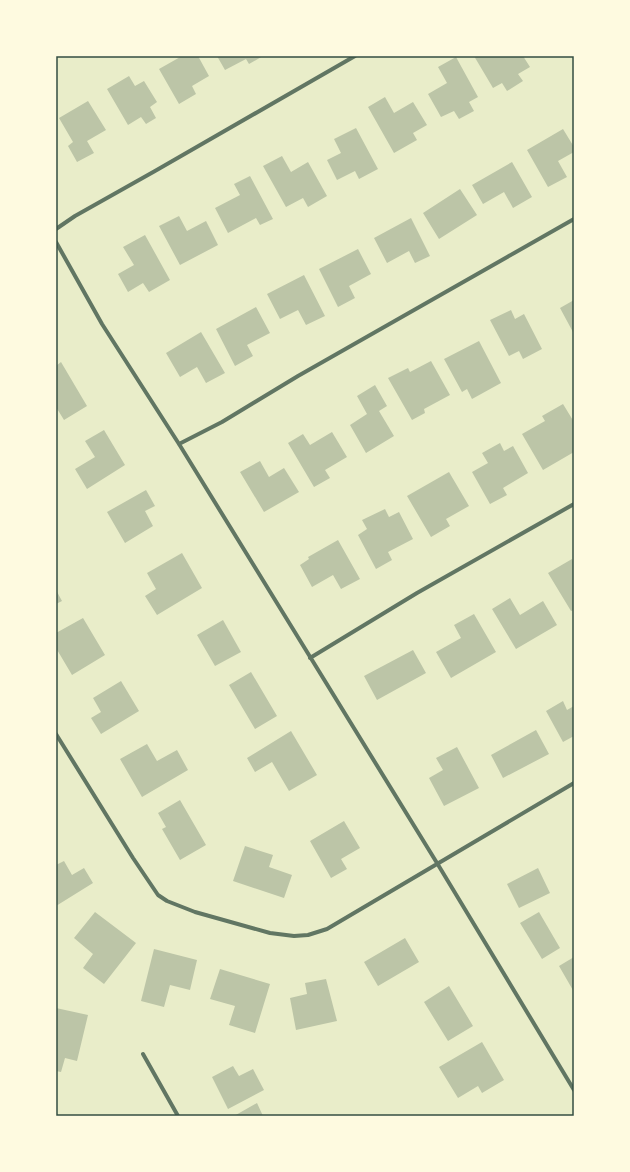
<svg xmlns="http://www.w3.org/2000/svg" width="630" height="1172" font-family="'Archivo Narrow',sans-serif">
<rect width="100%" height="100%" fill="#e9edc9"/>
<path fill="#bcc5a7" d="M182,56h16l11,20 -17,10 4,8 -17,10 -20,-35z
M217,56h46l-14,8 -3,-5 -21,11z
M474,56h49l7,11 -12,7 5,7 -16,10 -5,-8 -9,5z
M456,57l22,40 -9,5 5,9 -15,8 -5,-8 -13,6 -13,-23 19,-11 -9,-16z
M129,76l6,10 9,-5 13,21 -7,5 6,11 -10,6 -5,-7 -13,8 -21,-36z
M385,97l9,16 19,-11 14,23 -14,8 4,7 -23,13 -26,-46z
M88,101l18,29 -19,11 7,12 -17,9 -9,-16 5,-4 -14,-24z
M356,128l22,41 -19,10 -4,-8 -18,9 -10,-20 14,-7 -7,-14z
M563,129l11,18v5l-16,9 9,16 -19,10 -21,-37z
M282,156l9,16 17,-10 19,34 -19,11 -5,-9 -17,9 -23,-41z
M512,162l20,35 -19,11 -9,-16 -21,12 -11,-19z
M250,176l23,43 -13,6 -4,-7 -28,15 -13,-25 25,-13 -6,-11z
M460,189l17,26 -38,24 -16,-26z
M179,216l8,15 19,-10 12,24 -38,20 -21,-39z
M411,218l19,38 -15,7 -6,-12 -22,12 -13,-25z
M145,235l25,45 -21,12 -6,-9 -15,9 -10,-18 16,-9 -11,-18z
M358,249l13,25 -22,12 6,12 -17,9 -19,-38z
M304,275l21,41 -19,9 -8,-15 -18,9 -13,-25z
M574,300v34l-14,-26z
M256,307l14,26 -23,12 6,11 -18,10 -19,-37z
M511,310l4,9 9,-5 18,35 -19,10 -4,-8 -10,5 -19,-36z
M201,332l24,41 -19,10 -9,-16 -17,10 -14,-24z
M479,341l22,42 -29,16 -5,-10 -5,3 -18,-33z
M431,361l19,34 -26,14 1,4 -13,7 -24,-42 20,-10 2,4z
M61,362l26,44 -23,14 -8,-13v-41z
M375,385l12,21 -8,5 15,25 -28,17 -16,-28 17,-11 -10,-18z
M563,404l11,18v30l-31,18 -21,-36 23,-13 -3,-5z
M104,430l21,35 -38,24 -12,-20 20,-12 -10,-16z
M332,432l15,25 -22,13 5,8 -16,9 -26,-44 15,-9 7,11z
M500,443l4,8 9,-5 15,27 -25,15 4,7 -17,9 -18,-32 16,-9 -6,-10z
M260,461l9,16 15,-9 15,24 -35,20 -24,-40z
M449,472l20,34 -23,13 4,7 -19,11 -24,-41z
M146,490l9,16 -10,5 8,15 -28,17 -18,-31z
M385,509l4,8 10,-5 14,27 -25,13 4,8 -16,9 -18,-34 9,-6 -5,-9z
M338,540l22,39 -19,10 -8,-14 -21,12 -12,-22 9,-6 -1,-2z
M182,553l20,35 -45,27 -12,-19 11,-7 -9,-16z
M572,559l2,4v47l-3,1 -23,-38z
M56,590l6,11 -6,3z
M510,598l10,17 23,-14 14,24 -41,24 -24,-40z
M474,614l22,38 -45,26 -15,-26 25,-14 -7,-13z
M83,618l22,37 -33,20 -16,-27v-15z
M223,620l18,32 -26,14 -18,-31z
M413,650l13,23 -49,27 -13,-24z
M251,672l26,44 -22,13 -26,-44z
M121,681l18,30 -38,23 -10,-16 10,-6 -8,-14z
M563,701l4,9 7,-4v30l-11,6 -17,-31z
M536,730l13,24 -46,24 -12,-23z
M291,731l26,44 -28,16 -17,-29 -17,10 -8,-14z
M147,744l10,17 20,-11 11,20 -46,27 -22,-38z
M457,747l22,41 -35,18 -15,-28 14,-8 -7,-12z
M180,800l26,45 -26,15 -18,-31 4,-2 -8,-14z
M344,821l16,27 -19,11 6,10 -16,9 -21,-37z
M245,846l28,9 -4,12 23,8 -8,23 -51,-17z
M64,861l8,14 12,-7 9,15 -37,23v-41z
M538,868l12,25 -31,15 -12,-24z
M95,912l41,31 -32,41 -21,-16 10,-14 -19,-16z
M539,912l21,36 -18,11 -22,-36z
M405,938l14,24 -41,24 -14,-24z
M154,949l43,11 -7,30 -20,-5 -6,22 -23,-6z
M574,957v35l-15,-26z
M220,969l50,15 -15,49 -26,-8 6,-19 -25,-7z
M326,979l11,42 -41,9 -6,-32 17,-4 -2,-11z
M449,986l24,40 -25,15 -24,-39z
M56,1008l32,7 -11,46 -12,-3 -4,14 -5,-1z
M482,1042l22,38 -22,13 -4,-7 -20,12 -19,-31z
M233,1066l6,10 14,-7 11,21 -36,19 -16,-32z
M257,1103l6,13h-29z"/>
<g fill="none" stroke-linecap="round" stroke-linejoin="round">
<path stroke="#617663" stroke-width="4" d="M56,229l19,-13 80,-45 200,-115
M56,242l46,82 77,120 258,419 137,227
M179,444l43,-22 76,-46 276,-157
M310,658l107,-65 157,-89
M56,734l77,124 25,37 9,6 28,11 75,21 24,3 14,-1 19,-6 247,-146
M143,1054l35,62"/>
</g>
<rect width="630" height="1172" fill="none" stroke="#fefae0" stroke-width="114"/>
<rect x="57" y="57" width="516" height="1058" fill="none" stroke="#344e41" stroke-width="1.5"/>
</svg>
